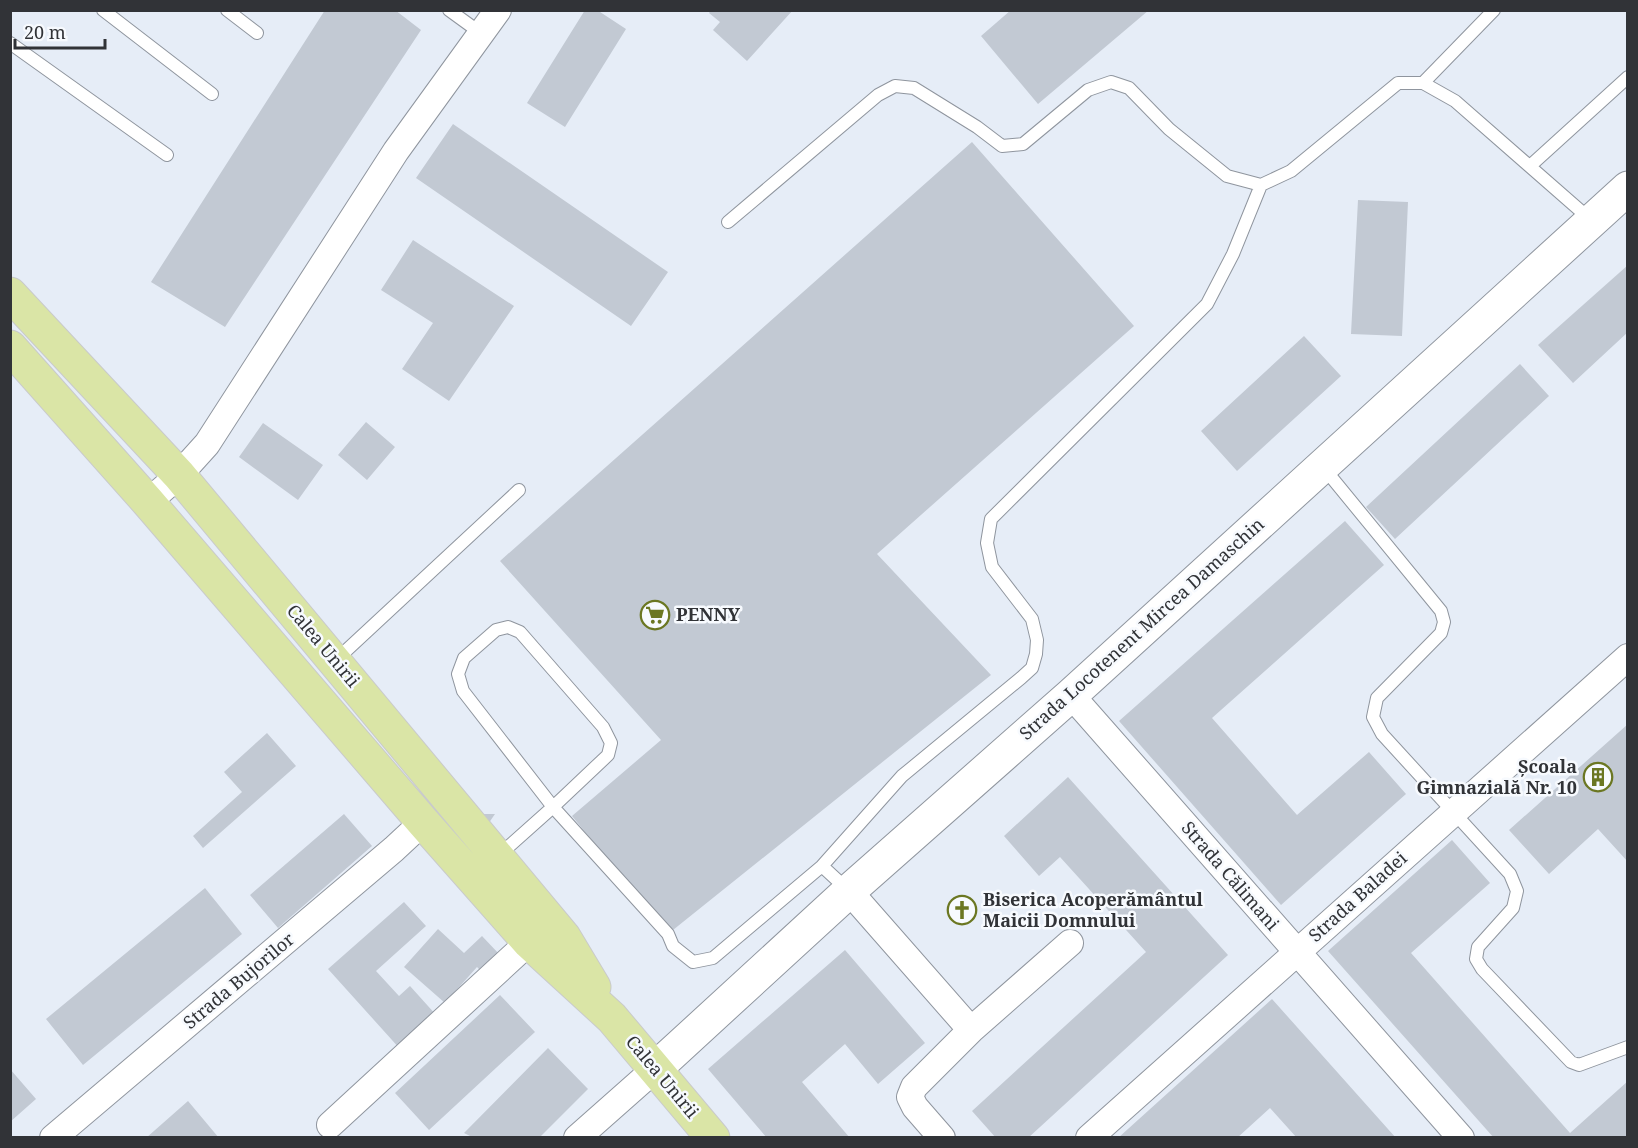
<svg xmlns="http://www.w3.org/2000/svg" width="1638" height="1148" font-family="'Noto Serif',serif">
<rect width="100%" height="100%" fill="#e6edf7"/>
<path fill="#c2c9d3" d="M325,10h70l26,20 -196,297 -74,-45z
M585,10h12l29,19 -61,98 -38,-24z
M711,10h82l-46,51 -34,-31 7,-8 -11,-9z
M1011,10h138l-111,94 -57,-68z
M453,124l215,148 -37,54 -215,-148z
M972,142l162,184 -257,228 114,121 -323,259 -96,-118 89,-76 -161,-179z
M1358,200l50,2 -6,134 -51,-2z
M413,240l101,66 -65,95 -47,-32 31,-46 -52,-33z
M1628,265v67l-55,51 -35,-38z
M1304,336l37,40 -104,95 -36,-40z
M1520,364l29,32 -154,143 -29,-32z
M366,422l29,25 -28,33 -29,-25z
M263,423l60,42 -25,35 -59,-43z
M1345,521l39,44 -172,153 85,97 72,-63 37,42 -125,111 -162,-184z
M1628,724v138l-30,-33 -49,45 -40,-44z
M267,733l29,33 -93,82 -10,-12 49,-44 -18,-20z
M1068,777l160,178 -200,183h-32l-24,-27 174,-159 -86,-95 -21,19 -35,-40z
M344,814l28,32 -94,82 -28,-33z
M473,814h22l-11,16z
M1452,840l38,43 -79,70 159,180 58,-52v57h-134l-166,-187z
M205,888l37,46 -159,131 -37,-46z
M404,902l22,24 -50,45 23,25 11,-10 27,30 -36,34 -73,-81z
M438,929l26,24 18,-17 18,19 -18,17 -5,-5 -32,36 -41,-36z
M845,950l80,93 -47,41 -33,-40 -43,38 48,56h-83l-59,-69z
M500,995l35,37 -106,98 -34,-37z
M1272,999l124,139h-99l-27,-30 -33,30h-119z
M548,1048l40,41 -49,49h-65l-10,-5z
M10,1069l26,30 -26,23z
M188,1101l31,37h-73z"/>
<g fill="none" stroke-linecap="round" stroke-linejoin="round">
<g stroke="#8f959e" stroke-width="14">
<path id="lane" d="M103,10l109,84
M227,10l30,23
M449,10l33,24
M10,43l157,112
M1423,83l71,-73
M1530,166l98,-89
M728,222l150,-127 17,-9 19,2 63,39 25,19 21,-2 65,-54 23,-8 18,6 40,41 58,47 34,9 30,-14 107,-88h25l32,18 136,119
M1323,467l118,144 3,11 -3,11 -64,65 -4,19 9,17 128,140 7,17 -4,17 -35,39 -2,12 6,10 89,93 8,3 49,-18
M508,627l12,5 83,95 8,16 -3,12 -55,52 -90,-116 -5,-17 6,-16 32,-28z
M336,660l183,-170
M498,856l55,-49 115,127 5,12 20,16 20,-4 109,-92 27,25
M822,866l80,-90 119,-98 11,-10 4,-14 1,-14 -5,-21 -40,-52 -5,-24 4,-24 216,-215 26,-50 28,-69"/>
</g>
<g stroke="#8f959e" stroke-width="28">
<path id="street" d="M148,502l31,-27 28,-31 189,-293 102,-141
M1071,695l390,443
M849,891l122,139
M330,1125l199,-183
M53,1138l341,-289 29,-27
M577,1138l78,-69
M942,1138l-27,-31 -5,-10 4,-10 57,-57 99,-87
M1089,1138l539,-481"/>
</g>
<g stroke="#8f959e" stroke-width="35">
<path id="secondary" d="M655,1069l194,-178 222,-196 557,-507"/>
</g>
<g stroke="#c9cacb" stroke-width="35">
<path id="primary" d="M10,294l169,181 385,462 30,50
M10,347l138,155 275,320 106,120 83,76 101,120"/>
</g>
<use href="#lane" stroke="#fff" stroke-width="12"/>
<use href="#street" stroke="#fff" stroke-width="26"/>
<use href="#secondary" stroke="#fff" stroke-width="33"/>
<use href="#primary" stroke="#dae5a6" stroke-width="33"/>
</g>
<defs>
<g id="supermarket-ring" transform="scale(1.5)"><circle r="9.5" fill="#f7fafe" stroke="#6b7722" stroke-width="1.5"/><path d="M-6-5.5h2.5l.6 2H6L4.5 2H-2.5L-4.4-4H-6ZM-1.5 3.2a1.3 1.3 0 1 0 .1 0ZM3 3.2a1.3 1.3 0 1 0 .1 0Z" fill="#6b7722"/></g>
<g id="building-ring" transform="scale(1.5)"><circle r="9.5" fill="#f7fafe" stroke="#6b7722" stroke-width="1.5"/><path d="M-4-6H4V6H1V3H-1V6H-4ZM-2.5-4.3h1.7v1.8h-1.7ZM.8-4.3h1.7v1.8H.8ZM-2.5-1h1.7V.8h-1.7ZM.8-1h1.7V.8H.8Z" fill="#6b7722"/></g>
<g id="church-ring" transform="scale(1.5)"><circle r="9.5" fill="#f7fafe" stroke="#6b7722" stroke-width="1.5"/><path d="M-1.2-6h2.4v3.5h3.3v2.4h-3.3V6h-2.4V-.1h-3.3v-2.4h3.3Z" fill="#6b7722"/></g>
</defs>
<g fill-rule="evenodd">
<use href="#supermarket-ring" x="655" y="615"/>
<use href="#building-ring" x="1598" y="777"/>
<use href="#church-ring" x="962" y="910"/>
</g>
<g text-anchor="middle" stroke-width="5" stroke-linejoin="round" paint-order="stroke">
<g font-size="18" font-weight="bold" fill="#313337" stroke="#f7fafe" text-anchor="start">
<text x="676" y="621">PENNY</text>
<text x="1577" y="773" text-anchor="end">Școala<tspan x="1577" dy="21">Gimnazială Nr. 10</tspan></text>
<text x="983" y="906">Biserica Acoperământul<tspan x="983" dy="21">Maicii Domnului</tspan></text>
</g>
<g font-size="18" fill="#313337" stroke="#f7fafe">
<text transform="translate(1142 629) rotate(-42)" y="6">Strada Locotenent Mircea Damaschin</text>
<text transform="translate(323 646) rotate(50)" y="6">Calea Unirii</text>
<text transform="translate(1230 876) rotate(49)" y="6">Strada Călimani</text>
<text transform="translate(1358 897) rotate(-42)" y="6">Strada Baladei</text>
<text transform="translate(239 981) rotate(-40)" y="6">Strada Bujorilor</text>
<text transform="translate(662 1077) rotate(50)" y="6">Calea Unirii</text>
</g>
</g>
<rect width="1638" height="1148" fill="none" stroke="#313337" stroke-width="24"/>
<path d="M15 39v9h90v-9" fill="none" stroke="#313337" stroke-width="3"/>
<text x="24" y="39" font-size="18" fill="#313337" stroke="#f7fafe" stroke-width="4.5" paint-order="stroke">20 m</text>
</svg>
